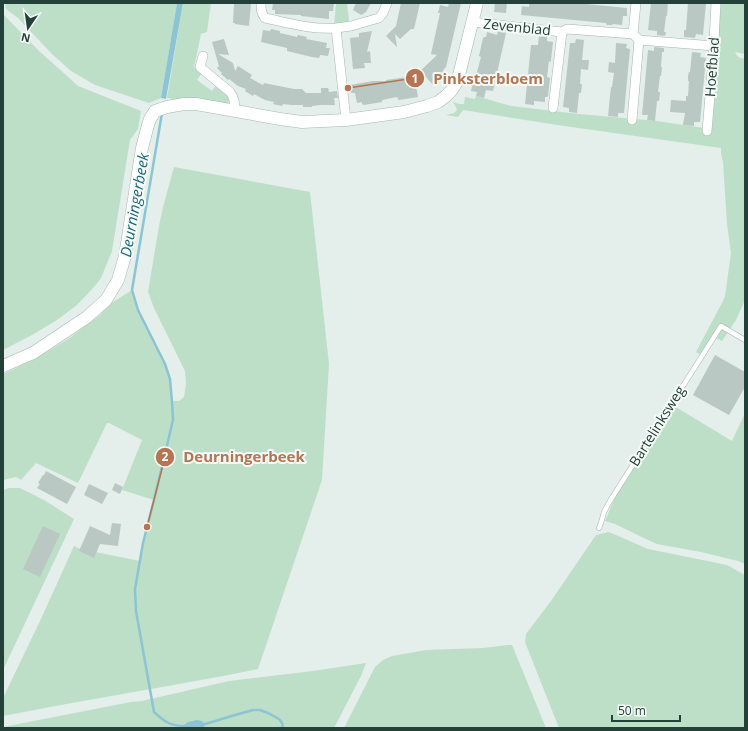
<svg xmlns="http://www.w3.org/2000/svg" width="748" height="731" font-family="'Open Sans',sans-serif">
<rect width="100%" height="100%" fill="#e4eeea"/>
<path fill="#bddfc8" d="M5,3h172l-16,95 -12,5 -54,-18 -24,-14 -19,-17 -34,-36 -12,-9z
M183,3h28l-4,29 -6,2 -7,33 7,7 -4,6 15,11 4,-6c7,6 17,11 11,20l-60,-7z
M336,3h11l2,18 -10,3 -5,3z
M721,3h24v51l-10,-2c2,5 5,7 10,6v242l-9,20 -14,21 -10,-5 -11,19 -5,-3 27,-51 2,-5 6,-43 -4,-29 -4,-62 -2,-8v-6l-164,-23 -94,-15 -5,7 -12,-2 8,-2 3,-3 -1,-3 -3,-5 6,2h5l1,-7 10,2 1,-3 35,10 68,8 78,7 26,4 29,4 6,-68h-2z
M3,14l36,37 27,24 12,11 63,25 -3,18 -8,11 -18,111 -11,27 -7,9 -17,18 -20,15 -25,15 -29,15z
M174,167l136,25 19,172 -7,116 -64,189c-85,17 -170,30 -255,47v-18l37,-77 34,-75 19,9 2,-3 45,9 3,-18 11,-43 -32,-10 20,-50 -33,-17h-2l-29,60 -42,-20 -15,17 -5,-3 -13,3v-106l32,-15 33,-20 32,-24 10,-11 22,-14 6,20 27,54 5,15 2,22h7l5,-4 2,-13 -1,-13 -31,-63 -6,-16 11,-66 4,-19z
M674,406l58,35 13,-28v151l-7,-3 -37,-9 -44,-8 -11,-5 -31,-15 -10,-3 10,-24z
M9,488h11l24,12 30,19 -71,151v-180z
M609,532l39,17 79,16 18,10v153h-186l-34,-86 1,-8 25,-33 45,-66z
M508,645h4l34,83h-202l31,-61 8,-7 9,-4 34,-6 57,-2z
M366,663l-5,13 -27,52h-130l1,-4 -3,-3 -19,5 5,2h-185v-1l128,-25 11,-1 87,-20 84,-10z"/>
<path fill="#8cc4d3" d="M177,3h6l-17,96 -5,-1z
M197,720l5,1 3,3 -1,4h-16l-5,-2 5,-4z"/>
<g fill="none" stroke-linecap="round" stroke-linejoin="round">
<path stroke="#8cc4d3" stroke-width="2.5" d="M162,113l-30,177 6,20 27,54 5,15 2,23 1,18 -19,80 -11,43 -8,46 1,22 18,101c11,10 16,14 31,14
M202,725l33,-10 18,-5h7l8,3 11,6 3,4 1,5"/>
</g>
<path fill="#b9c8c3" d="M234,3h17l-2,23 -14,-2v-1h-2z
M273,3l24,1v-1h37l-1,8h-4v8l-28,-3v-1l-26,-1v-4h-3z
M356,3h15l-5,9 -5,3 -8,-5z
M401,3h19l-6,26h-3l-11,10 -5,-5 2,13 -11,-11 10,-10z
M449,3h12l-15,64 -3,3 4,5 -7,7 -2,1 -1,-2 -4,4 -7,-8 -10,9 2,11 -19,3 -1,-1 -1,-2 -15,3v2l-18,3 -2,-1v-2l-5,1 -2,-10h-4l-1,-8 23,-4h13v-1l29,-4 22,-21 -6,-1 9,-41h-2l2,-8 8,2z
M495,3h12l-1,10 -12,-1z
M529,3h47l51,5v8h-4l-1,9 -9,-1 -1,1h-5l-1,-2 -85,-8 1,-9 7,1z
M651,3h17l-1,13h-1l-2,16h2l-1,4 -8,-1v-4l-9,-1z
M688,3h18l-3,32 -7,-1 -1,4 -11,-1v-7h2z
M271,29l9,2v2l17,4 1,-2 9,2 -1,2 21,4 -1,5h4l-2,8 -8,-1 -1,3 -7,-1 -25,-6v-3l-26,-6 2,-12 7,1z
M372,31l-5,21 3,-1 1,12h-7l1,5 -12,1 -3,-31 9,-1v-4z
M498,31l8,2 -13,58 -7,-1 -2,8 -8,-2 1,-4 -6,-1 4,-18 1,-1h1l4,-15 -2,-1 4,-18 1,-1h2l1,-5 10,3z
M539,36l8,1v4l6,1 -2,18v2l-2,-1 -2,16 3,1 -2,18 -1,1h-2v5l-11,-1v4l-9,-1 6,-59h7z
M224,39l5,16 -11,-1 15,9 2,8 3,-5 14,9 -2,3 13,7 1,-2 30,6h8l4,4h15v-5h7l1,4 8,-1 1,7h-4l1,7h-15l-8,1v1h-9v-2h-12l-8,-1 -1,2 -9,-2 1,-2 -9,-2 -11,-6 -1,2 -8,-5 1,-2 -8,-3 -9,-7 -1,1 -7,-6 1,-1 -5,-5 2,-2 -7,-24z
M576,39l8,1 -2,20h7l-1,10 -7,-1 -1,15h2l-1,9h-2l-2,20 -8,-1v-4l-6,-1 7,-64h5z
M616,43l11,1 -1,4 4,1 -6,64h-6v4l-10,-1 3,-29h1l2,-14 -6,-1 1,-10 6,1z
M654,47l10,1v4h-2l-1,15h1l-1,9h-1l-2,16h2l-1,9h-2l-2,20 -8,-1 1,-5h-6l6,-65 6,1z
M692,52l9,1 -1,4 6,1 -6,64h-6v4l-11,-1 2,-12 -15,-1 1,-12 15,1v-5h2l1,-15h-1v-5l1,-4h1z
M715,355l30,17v15l-16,28 -36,-20z
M46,471l30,16 -9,17 -30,-16 3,-4 -2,-1 5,-8h1z
M115,483l8,4 -3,7 -8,-4z
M89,484l19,9 -6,11 -18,-9z
M112,523l9,1 -3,22 -18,-2 -6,14 -15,-7 11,-25 20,9z
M43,526l17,8 -20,43 -17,-8z"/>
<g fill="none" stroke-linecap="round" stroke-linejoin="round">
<g stroke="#a6b6b1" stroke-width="5.5">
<path id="service" d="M599,528l2,-5 3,-11 6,-11 111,-175 24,14"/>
</g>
<g stroke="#a6b6b1" stroke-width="10">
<path id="minor" d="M261,3c0,6 0,10 4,15 24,5 47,12 71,10l10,92
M472,22l90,10 5,-3 66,5 6,6 75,6
M336,28l15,-2 28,-8 4,-5 4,-10
M633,34l3,-31
M203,56l-3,11 30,25c5,7 5,11 4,19
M553,108l9,-76
M632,120l7,-80
M707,131l6,-71 3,-57"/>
</g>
<g stroke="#a6b6b1" stroke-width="13">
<path id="tertiary" d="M3,366l30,-13 54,-36 19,-17 12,-20 7,-24 17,-108 6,-23 2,-6 5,-8 12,-4 17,-3h12l84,15 22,3 44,-2 58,-8 23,-6 11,-4 8,-6 5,-5 6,-9 3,-11 17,-68"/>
</g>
<use href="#service" stroke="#fff" stroke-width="4.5"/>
<use href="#minor" stroke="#fff" stroke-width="9"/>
<use href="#tertiary" stroke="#fff" stroke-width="12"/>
</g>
<g text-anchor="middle" stroke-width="4" stroke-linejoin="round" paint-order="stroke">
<g font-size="14" fill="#234039" stroke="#f5faf7">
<text transform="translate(517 27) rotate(6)" y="5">Zevenblad</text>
<text transform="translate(712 67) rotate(-86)" y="5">Hoefblad</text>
<text transform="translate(657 426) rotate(-58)" y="5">Bartelinksweg</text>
</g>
<g font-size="15" font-style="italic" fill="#1c677d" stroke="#f5faf7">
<text transform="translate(135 205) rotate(-80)" y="5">Deurningerbeek</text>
</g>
</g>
<path fill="none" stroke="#b57452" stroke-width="1.5" d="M348 88L415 78M147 527L165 457"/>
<g fill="#b57452" stroke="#f5faf7" stroke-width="1.5">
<circle cx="348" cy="88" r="4"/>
<circle cx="147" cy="527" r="4"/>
<circle cx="415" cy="78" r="10"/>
<circle cx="165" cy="457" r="10"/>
</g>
<g font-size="12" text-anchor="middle" font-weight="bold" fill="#fff">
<text x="415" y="83">1</text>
<text x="165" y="461">2</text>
</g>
<g font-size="15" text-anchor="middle" font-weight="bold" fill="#b57452" stroke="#f5faf7" stroke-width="4" stroke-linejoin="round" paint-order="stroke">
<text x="488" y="84">Pinksterbloem</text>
<text x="244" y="462">Deurningerbeek</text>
</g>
<rect width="748" height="731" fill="none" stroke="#234039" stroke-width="8"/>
<g transform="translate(28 28) rotate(193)" stroke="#f5faf7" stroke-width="3" paint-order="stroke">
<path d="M0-3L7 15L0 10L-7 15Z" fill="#234039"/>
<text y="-6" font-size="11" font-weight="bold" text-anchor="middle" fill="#234039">N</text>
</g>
<path d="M612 715v6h68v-6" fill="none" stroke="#234039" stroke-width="2"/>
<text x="618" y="715" font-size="12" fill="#234039" stroke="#f5faf7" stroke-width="3" paint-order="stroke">50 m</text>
</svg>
